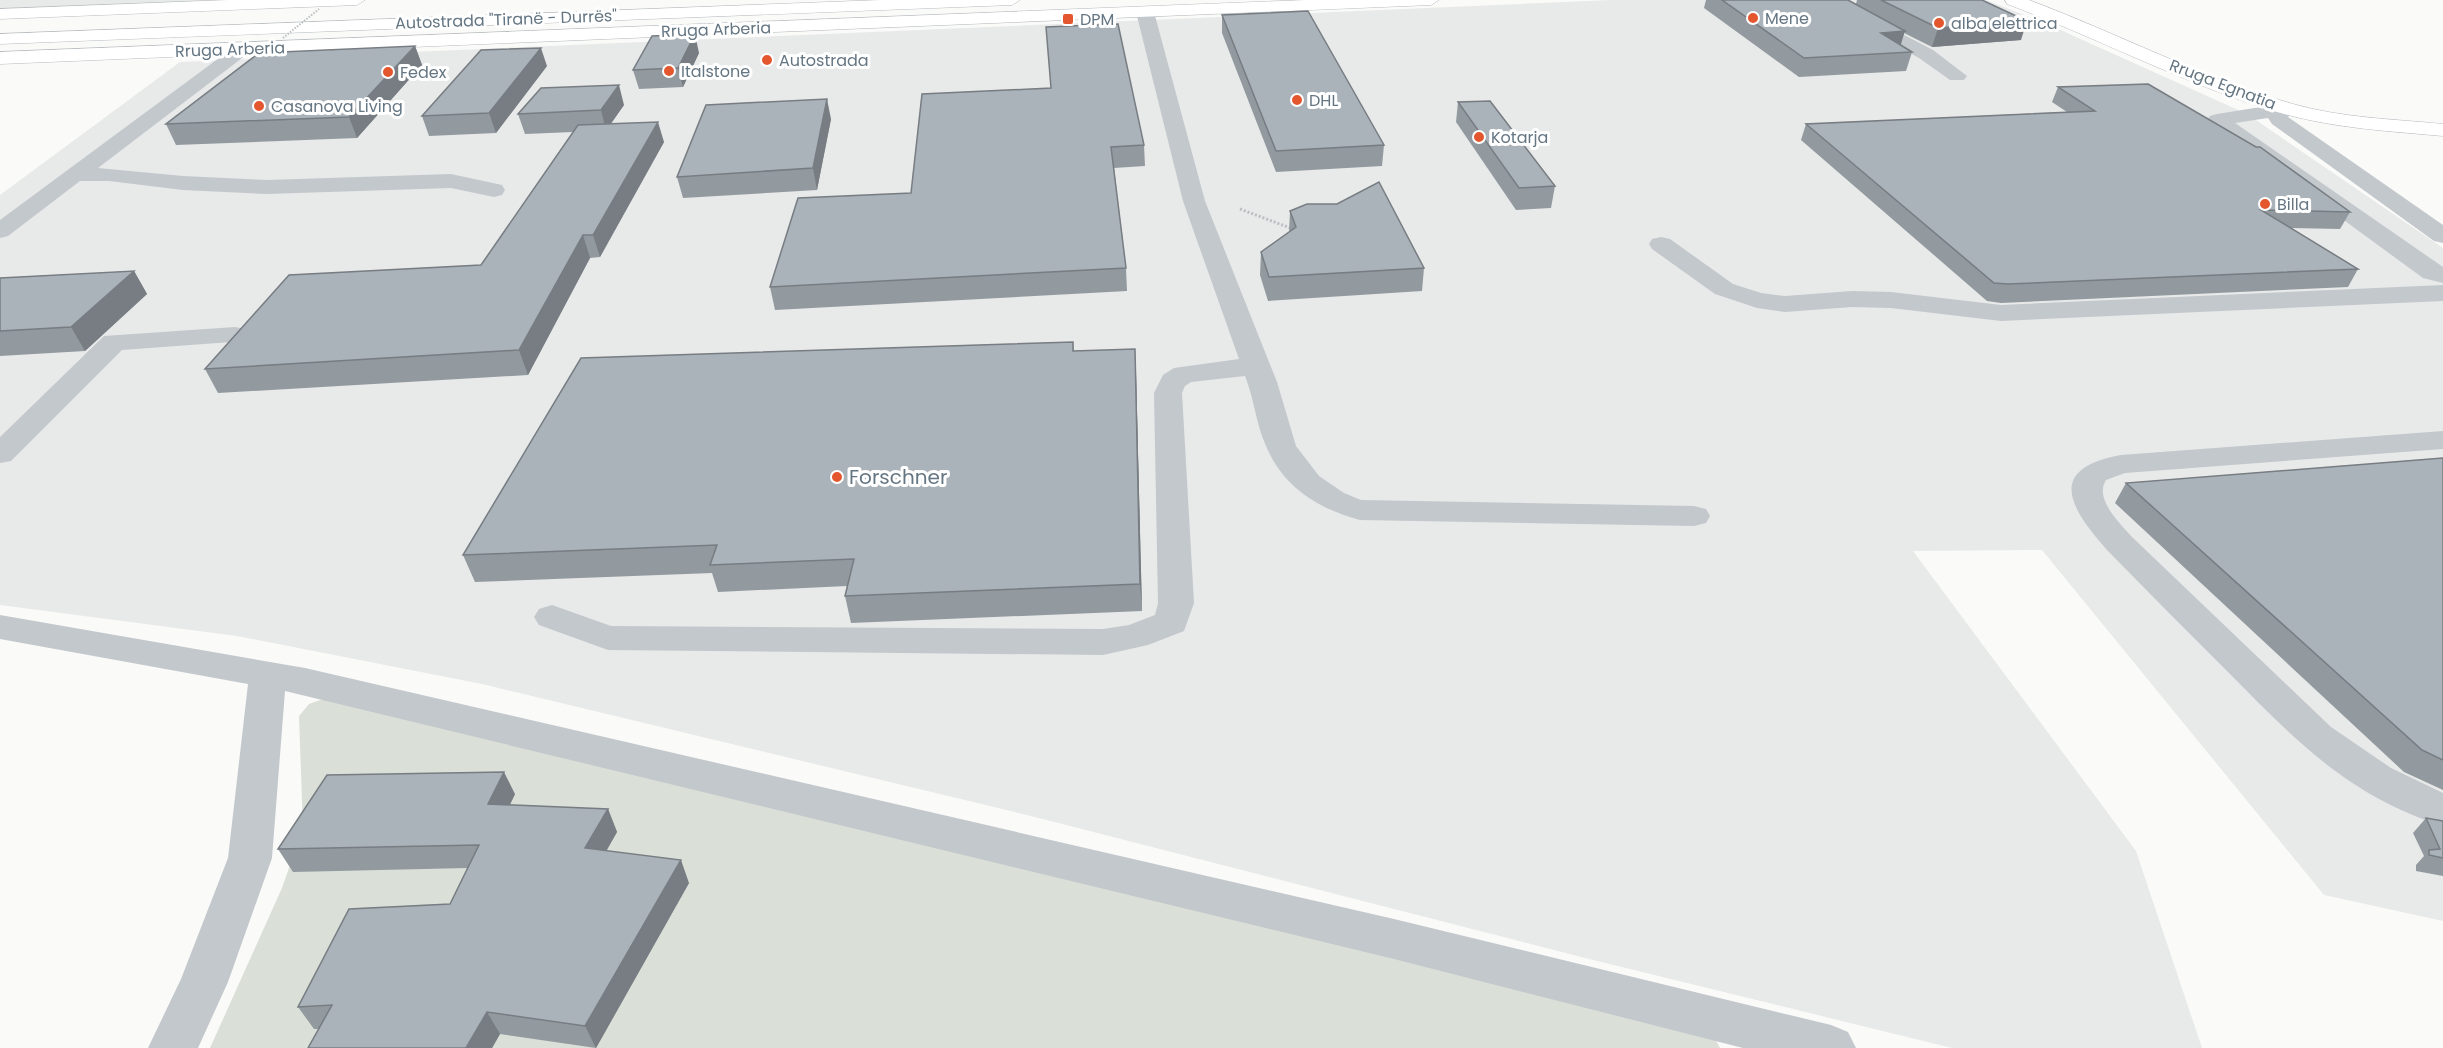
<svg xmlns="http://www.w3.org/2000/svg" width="2443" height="1048" font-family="Poppins,sans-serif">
<rect width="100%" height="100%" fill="#fafaf8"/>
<path fill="#e8e9e9" d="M0,0h357l-357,14z
M1610,0h376l59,23 202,91 196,134v673l-119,-26 -282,-345 -129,1 223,300 66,197h-250l-363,-89 -558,-143 -549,-132 -245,-48 -237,-31v-410l180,-133z"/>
<path fill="#dadfd7" d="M334,695l1375,332 11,21h-1510l72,-160 21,-60 -4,-112 10,-12z"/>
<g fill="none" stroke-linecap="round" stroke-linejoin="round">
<g stroke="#b5babe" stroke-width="1">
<path id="major" d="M228,0h137l-8,5 -357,14v-10z
M1306,0h133l-8,5 -1431,59v-12z
M2005,0h24c88,33 173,78 264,104 49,14 100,15 150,20v12c-56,-5 -112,-8 -166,-24 -93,-28 -179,-74 -270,-108z"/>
</g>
<g stroke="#b4b9bd" stroke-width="1">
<path id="highway" d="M881,0h139l-8,5 -1012,39v-10z"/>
</g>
<path stroke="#bbbfc2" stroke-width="3" stroke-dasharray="2 2" stroke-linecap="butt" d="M1240,209l53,20"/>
<path fill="#c3c8cc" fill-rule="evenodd" d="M1816,0h21l96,50 34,26 -3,4h-14l-31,-22z
M1145,7l9,5 51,189 72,181 19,64 23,30 25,17 17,7 333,6 12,3 4,7 -4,7 -12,3 -334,-6c-41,-11 -77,-33 -94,-74 -10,-22 -12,-48 -21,-70l-54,6 -6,4 -3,7 12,210 -10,28 -36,14 -45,10 -495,-5 -69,-25 -5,-8 5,-8 13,-4 59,21 492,3 26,-4 26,-10 3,-12 -4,-210 9,-18 11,-7 65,-9 -56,-158 -47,-189z
M244,43l9,5 -3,4 -152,116 85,8 84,4 184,-6 51,11 3,5 -3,5 -8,2 -43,-9 -184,6 -84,-4 -74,-9h-29l-72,55 -8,2v-18l238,-176z
M2286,103l7,2 3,4 -8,8 155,108v18l-9,-2 -162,-117 -4,-6 -33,5 208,144v16l-20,-5 -216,-158 3,-4 7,-2z
M1661,237l9,2 63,45 28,9 24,3 67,-5 39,1 110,13 442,-20v16l-442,20 -110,-13 -39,-1 -67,5 -28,-4 -42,-14 -63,-45 -3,-5 3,-5z
M235,327l10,2 4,6 -4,6 -123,9 -111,111 -11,2v-26l104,-101z
M2443,431v18l-318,24 -19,7c-12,19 13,42 25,56l200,191 60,41 52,25v33c-94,-30 -146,-84 -213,-152 -41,-41 -82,-82 -123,-124 -37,-42 -62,-81 14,-95z
M0,615l305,53 1089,251 437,106 17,7 8,16h-113l-349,-89 -1109,-268 -13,167 -44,124 -30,66h-50l33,-69 47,-121 20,-174 -248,-45z"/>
<use href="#major" fill="#fff" fill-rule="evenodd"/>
<use href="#highway" fill="#fff" fill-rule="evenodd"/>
<path stroke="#bbbfc2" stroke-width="2" stroke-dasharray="1.5 1.5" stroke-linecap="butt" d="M283,38l36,-29"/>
</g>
<path fill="#929a9f" d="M1706,0h142l8,4 1,-4h125l39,40 -89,7 -28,-14 -3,12 11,7 -6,19 -107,6 -95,-69z
M1222,15l162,130 -2,21 -106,6 -54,-139z
M415,46l7,19 -65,73 -181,7 -10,-21z
M699,53l-16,34 -44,2 -6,-19z
M547,66l-51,67 -67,3 -7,-20z
M2058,87l292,125 -10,17 -49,-1 67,41 -10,18 -347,16 -14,-2 -186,-161 5,-16 261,-12 -15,-10z
M922,94l222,51 1,21 -31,2 12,100 1,23 -352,19 -5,-23 141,-94z
M1458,102l97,84 -4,22 -35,2 -60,-88z
M624,105l-13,19 53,18 -64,115 -10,1 -62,117 -310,18 -13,-24 276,-104 92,-133 -48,2 -7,-20z
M831,119l-14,71 -134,8 -6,-21z
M1290,211l134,57 -2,23 -154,10 -8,-26 1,-23 28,-20z
M134,271l13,23 -62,57 -85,5v-78z
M1073,342l1,9 62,22 6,238 -291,12 -6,-27 2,-10 -129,6 -6,-19 -237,9 -12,-27z
M2443,458v332l-39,-18 -289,-269 11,-20z
M515,794l-5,11 98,4 9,23 -11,19 83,32 -93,165 -96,-14 -8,14h-184l11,-19h-5l-16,-22 152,-103 18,-36 -175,4 -15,-23z
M2426,818l17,3v55l-27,-5v-6l8,-9 -11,-23z"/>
<path fill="#777d82" d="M2027,21l-6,19 -89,7 6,-19z
M1905,31l-6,18 -18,-16z
M695,34l4,19 -16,34 -5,-19z
M415,46l7,19 -65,73 -8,-21z
M541,48l6,18 -51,67 -7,-20z
M619,85l5,20 -18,25 -5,-20z
M827,99l4,20 -14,71 -4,-22z
M658,122l6,20 -64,115 -7,-22z
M583,235l7,23 -62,117 -9,-25z
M134,271l13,23 -62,57 -14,-24z
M1135,349l1,24 6,238 -2,-27z
M504,772l11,22 -16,32 -11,-22z
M608,809l9,23 -22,39 -10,-23z
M681,860l8,23 -93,165 -11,-22z
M487,1012l13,22 -8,14h-26z"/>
<path fill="#aab3b9" stroke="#777d82" stroke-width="1.5" d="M1722,0h126l57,31 -24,2 31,19 -108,6z
M1881,0h101l45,21 -89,7z
M1308,11l76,134 -108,6 -54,-136z
M1118,24l26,121 -33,2 15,121 -356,19 28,-89 113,-5 11,-99 129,-6 -5,-61z
M695,34l-17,34 -45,2 19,-34z
M415,46l-66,71 -183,7 93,-71z
M541,48l-52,65 -67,3 59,-66z
M2148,84l108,63h4l90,65 -89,-2 97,59 -350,15 -14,-1 -188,-159 289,-13 -37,-24z
M619,85l-18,25 -83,4 23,-26z
M827,99l-14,69 -136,9 29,-72z
M1490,101l65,85 -36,2 -61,-86z
M658,122l-65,113h-10l-64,115 -314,19 84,-94 192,-10 97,-140z
M1379,182l45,86 -155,9 -8,-25 35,-25 -6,-16 17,-7h30z
M134,271l-63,56 -71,4v-53z
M1073,342v9l62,-2 5,235 -295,12 9,-37 -144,6 7,-20 -254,10 118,-197z
M2443,458v302l-21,-10 -296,-267z
M504,772l-16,32 120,5 -23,39 96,12 -96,166 -98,-14 -21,36h-158l24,-43 -34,2 51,-98 101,-5 29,-59 -201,4 49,-74z
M2426,818l17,3v37l-14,-3v-5l11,-1z"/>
<g fill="#e4572e" stroke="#fff" stroke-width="2">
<circle cx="1753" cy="18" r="6"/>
<rect x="1062" y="13" width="12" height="12" rx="3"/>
<circle cx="1939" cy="23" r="6"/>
<circle cx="767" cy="60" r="6"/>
<circle cx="669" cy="71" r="6"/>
<circle cx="388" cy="72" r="6"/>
<circle cx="1297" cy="100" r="6"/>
<circle cx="259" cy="106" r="6"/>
<circle cx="1479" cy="137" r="6"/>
<circle cx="2265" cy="204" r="6"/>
<circle cx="837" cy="477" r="6"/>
</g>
<g text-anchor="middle" stroke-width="6" stroke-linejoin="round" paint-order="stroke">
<g font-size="16" fill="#657683" stroke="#fff" text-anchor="start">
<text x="1765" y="24">Mene</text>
<text x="1080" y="25">DPM</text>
<text x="1951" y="29">alba elettrica</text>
<text x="779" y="66">Autostrada</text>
<text x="681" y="77">Italstone</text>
<text x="400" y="78">Fedex</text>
<text x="1309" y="106">DHL</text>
<text x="271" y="112">Casanova Living</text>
<text x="1491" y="143">Kotarja</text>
<text x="2277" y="210">Billa</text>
</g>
<g font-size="16" fill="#657683" stroke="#fff">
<text transform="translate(506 19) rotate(-2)" y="6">Autostrada "Tiranë - Durrës"</text>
<text transform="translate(716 29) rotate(-2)" y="6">Rruga Arberia</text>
<text transform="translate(230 49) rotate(-2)" y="6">Rruga Arberia</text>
<text transform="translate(2223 84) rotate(21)" y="6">Rruga Egnatia</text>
</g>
<g font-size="20" fill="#657683" stroke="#fff" text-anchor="start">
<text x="849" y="484">Forschner</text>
</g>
</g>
</svg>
